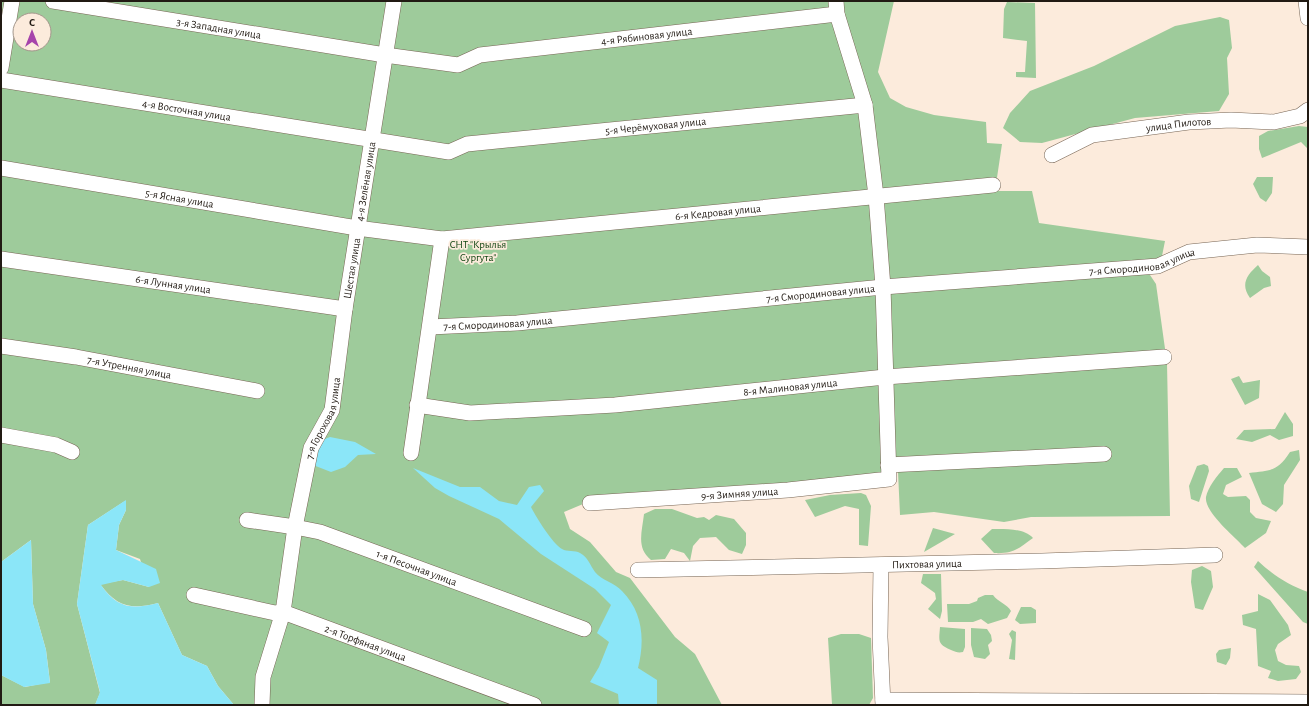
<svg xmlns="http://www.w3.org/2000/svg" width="1309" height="706" font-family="'Alegreya Sans',sans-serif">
<rect width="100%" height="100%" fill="#fcebdc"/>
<path fill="#9ecb9b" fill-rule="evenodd" d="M1,1h893l-16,71 12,26 16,9 28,8 52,7 1,21 15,1 -7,47h37l7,32 126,18 -4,20 -13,11 8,12 11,79 3,153 -139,1 -27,5 -70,-10 -34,3 -2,-43 -23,4 -280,23 -31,13 6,17 20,13 26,30 14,6 45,59 20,17 27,51h-488l-16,-19 -11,-20 -25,-11 -24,-52c-27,7 -41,4 -58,-19l23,-4 26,7 -9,-28 -24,-9 3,-25 7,-15 -1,-9 -37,24 -11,79 23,89 -5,12h-94v-30l24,12 25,-5 -4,-32 -13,-46 -2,-64 -30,22zM20,20h24v24h-24z
M1007,2l28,1 1,75 -20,-1v-5h9l2,-31 -24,-3 1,-29z
M1220,17l9,3 3,28 -5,10 2,36 -10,17 -84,7 -93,25 -22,-1 -17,-14 7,-15 20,-22 64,-25 81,-40z
M1299,126l9,1v22l-7,-7 -39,16 -3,-9v-13l9,-5z
M1257,177h16l-1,16 -6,9 -6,-4 -7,-14z
M1258,265l4,6 8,6 1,9 -7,2 -14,10c-10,-14 -3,-23 8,-33z
M1239,376l4,7 17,-3 -1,18 -14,7 -14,-26z
M1285,412l8,12v12l-14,4 -9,-5 -18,7 -16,-3 8,-9 31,-1z
M1299,450l1,10 -16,25 -1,19 -7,8 -14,-8 -13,-31c22,-3 28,-1 41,-21z
M1204,464l4,2 1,5 -10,31 -8,-3 -2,-13 8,-20z
M1224,468h13l5,9 -16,8 -3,9 5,3 18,-1 4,4v12l6,6 15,3 -5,12 -21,15c-10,-11 -41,-36 -39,-51 2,-10 11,-21 18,-29z
M861,493l5,2 5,11 -3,40 -9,-1v-36l-14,-3 -30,11 -10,-17 25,-5z
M655,509h17l25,9 7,-1 5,3 7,-5 18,4 12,14v12l-4,9 -13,-4 -13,-13 -16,1 -7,8 -3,15 -6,-8 -13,-4 -6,10 -14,1c-15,-12 -9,-28 -7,-46z
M933,528l22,6 -31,18z
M992,529c13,0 32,-1 41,9 -15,11 -20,16 -39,15l-13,-14z
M1258,561c15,14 30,24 50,31v32l-5,-2 -49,-55z
M1202,566l9,5 2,16 -10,23 -8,-2 -4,-26 1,-12z
M923,574h18l1,37 -2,8 -12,-10 8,-10 -1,-6 -14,-10z
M1258,594l12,6 18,25 3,10 -13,9 -3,6 3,11 8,4 13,1 2,6 -5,7 -18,2 -10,-3 3,-7 -13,-5 -2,-37 -13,-4 -1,-10 16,-4z
M985,595h8c5,7 14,9 18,16l-4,7 -19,6 -7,-5 -8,3h-25l-1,-18h22l8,-3 1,-3z
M1021,607h10l5,3v13l-16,1 -5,-4z
M940,627l25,2v18l-2,5c-5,1 -7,0 -12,-2 -14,-6 -12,-9 -11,-23z
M971,628l16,1 4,6 1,6 -4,4 2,9 -5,5 -11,-2 -3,-12z
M1012,630l4,2 -1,28 -6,-1 3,-19 -3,-6z
M841,634h18l12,4 2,60 -4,7 -37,-1 -4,-66z
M1231,648l-1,10 -4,7 -9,-3 -1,-8 3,-4z"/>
<path fill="#8be6f8" d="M330,437l25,5 21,12 -18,1 -13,12 -14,5 -18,-7 7,-24z
M413,468l47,19h20l19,14 18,4 12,-18 11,-2 4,6 -13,16c5,10 21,36 31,42 5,3 13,1 18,4 8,4 10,12 15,19 6,8 20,11 27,19 21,21 23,49 16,77l19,12v25h-38l-1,-11 -28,-12 9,-15 10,-25 -12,-9 14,-28 -16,-16 -54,-35 -42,-35 -50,-23 -14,-8z
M126,500v10l-7,15 -3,25 40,19 4,14 -11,4 -26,-7 -22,5c16,23 31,25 57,18l24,52 25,11 11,20 16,19h-139l5,-13 -23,-88 11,-79z
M31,540l2,64 13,46 4,33 -26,4 -23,-12v-113z"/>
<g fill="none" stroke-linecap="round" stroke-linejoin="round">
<g stroke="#776554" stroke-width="16">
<g id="minor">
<path id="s1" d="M53,1l332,54 73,10 22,-10 357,-41"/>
<path d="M1306,1l2,17"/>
<path d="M1,68l11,-67"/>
<path id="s2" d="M1,80l448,72 18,-8 398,-39"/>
<path id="s3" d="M1052,155l40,-20 97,-13 42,-2 43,2 26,-6 8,-6"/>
<path id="s4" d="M1,168l356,60 85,11 551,-54"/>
<path id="s5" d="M1,259l344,50"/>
<path id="s6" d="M430,327l87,-4 366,-36 275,-21 31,-14 68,-7 51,2"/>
<path id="s7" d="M1,346l75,11 181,34"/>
<path id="s8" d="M417,405l53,8 145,-8 270,-28 279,-20"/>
<path d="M1,435l55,10 16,7"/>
<path d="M411,453l31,-214"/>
<path d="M888,465l216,-11"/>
<path id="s9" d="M590,503l198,-13 101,-11 -6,-192 -7,-91 -11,-91 -28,-91 -1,-13"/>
<path id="s10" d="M247,520l48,7 25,5 264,97"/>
<path d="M881,565l-1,72 3,68"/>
<path id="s11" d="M638,570l404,-9 173,-6"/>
<path id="s12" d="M194,595l81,18 8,-1 251,93"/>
<path d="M883,700l425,2"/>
<path id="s13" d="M262,705l1,-28 20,-65 12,-85 16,-79 21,-38 13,-101 49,-308"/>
</g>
</g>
<use href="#minor" stroke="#fff" stroke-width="15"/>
</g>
<g text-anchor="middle" stroke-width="3.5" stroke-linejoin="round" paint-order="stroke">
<g font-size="11" fill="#211a13" stroke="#fcebdc">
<text dy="4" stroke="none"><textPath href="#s1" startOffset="168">3-я Западная улица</textPath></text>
<text dy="4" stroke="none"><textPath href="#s1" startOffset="602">4-я Рябиновая улица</textPath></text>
<text dy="4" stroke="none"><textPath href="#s2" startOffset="188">4-я Восточная улица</textPath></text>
<text dy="4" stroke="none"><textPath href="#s3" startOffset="132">улица Пилотов</textPath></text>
<text dy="4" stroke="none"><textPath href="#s2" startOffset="663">5-я Черёмуховая улица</textPath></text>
<text dy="4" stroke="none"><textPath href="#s13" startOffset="537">4-я Зелёная улица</textPath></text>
<text dy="4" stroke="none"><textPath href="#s4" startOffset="181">5-я Ясная улица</textPath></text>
<text dy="4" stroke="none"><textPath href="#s4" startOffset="724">6-я Кедровая улица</textPath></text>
<text dy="4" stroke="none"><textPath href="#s6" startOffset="716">7-я Смородиновая улица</textPath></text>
<text dy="4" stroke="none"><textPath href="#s13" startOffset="449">Шестая улица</textPath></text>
<text dy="4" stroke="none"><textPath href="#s5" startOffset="174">6-я Лунная улица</textPath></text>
<text dy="4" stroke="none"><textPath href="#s6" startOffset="392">7-я Смородиновая улица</textPath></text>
<text dy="4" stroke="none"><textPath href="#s6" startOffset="68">7-я Смородиновая улица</textPath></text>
<text dy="4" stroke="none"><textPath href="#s7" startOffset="130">7-я Утренняя улица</textPath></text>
<text dy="4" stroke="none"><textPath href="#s8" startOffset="375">8-я Малиновая улица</textPath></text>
<text dy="4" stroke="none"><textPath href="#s13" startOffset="295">7-я Гороховая улица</textPath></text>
<text dy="4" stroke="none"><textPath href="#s9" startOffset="150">9-я Зимняя улица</textPath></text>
<text dy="4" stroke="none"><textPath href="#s11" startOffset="289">Пихтовая улица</textPath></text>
<text dy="4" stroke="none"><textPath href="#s10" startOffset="177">1-я Песочная улица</textPath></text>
<text dy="4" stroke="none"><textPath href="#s12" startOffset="179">2-я Торфяная улица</textPath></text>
</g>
<g font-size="11" fill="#144815" stroke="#fcebdc">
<text x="478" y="248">CНТ "Крылья<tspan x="478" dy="13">Сургута"</tspan></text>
</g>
</g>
<rect width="1309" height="706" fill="none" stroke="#211a13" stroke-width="4"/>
<g transform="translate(32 32)"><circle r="19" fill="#fcebdc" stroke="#a4978c"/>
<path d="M0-3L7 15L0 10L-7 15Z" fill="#a644ab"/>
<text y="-6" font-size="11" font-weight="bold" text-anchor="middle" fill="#211a13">С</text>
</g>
</svg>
